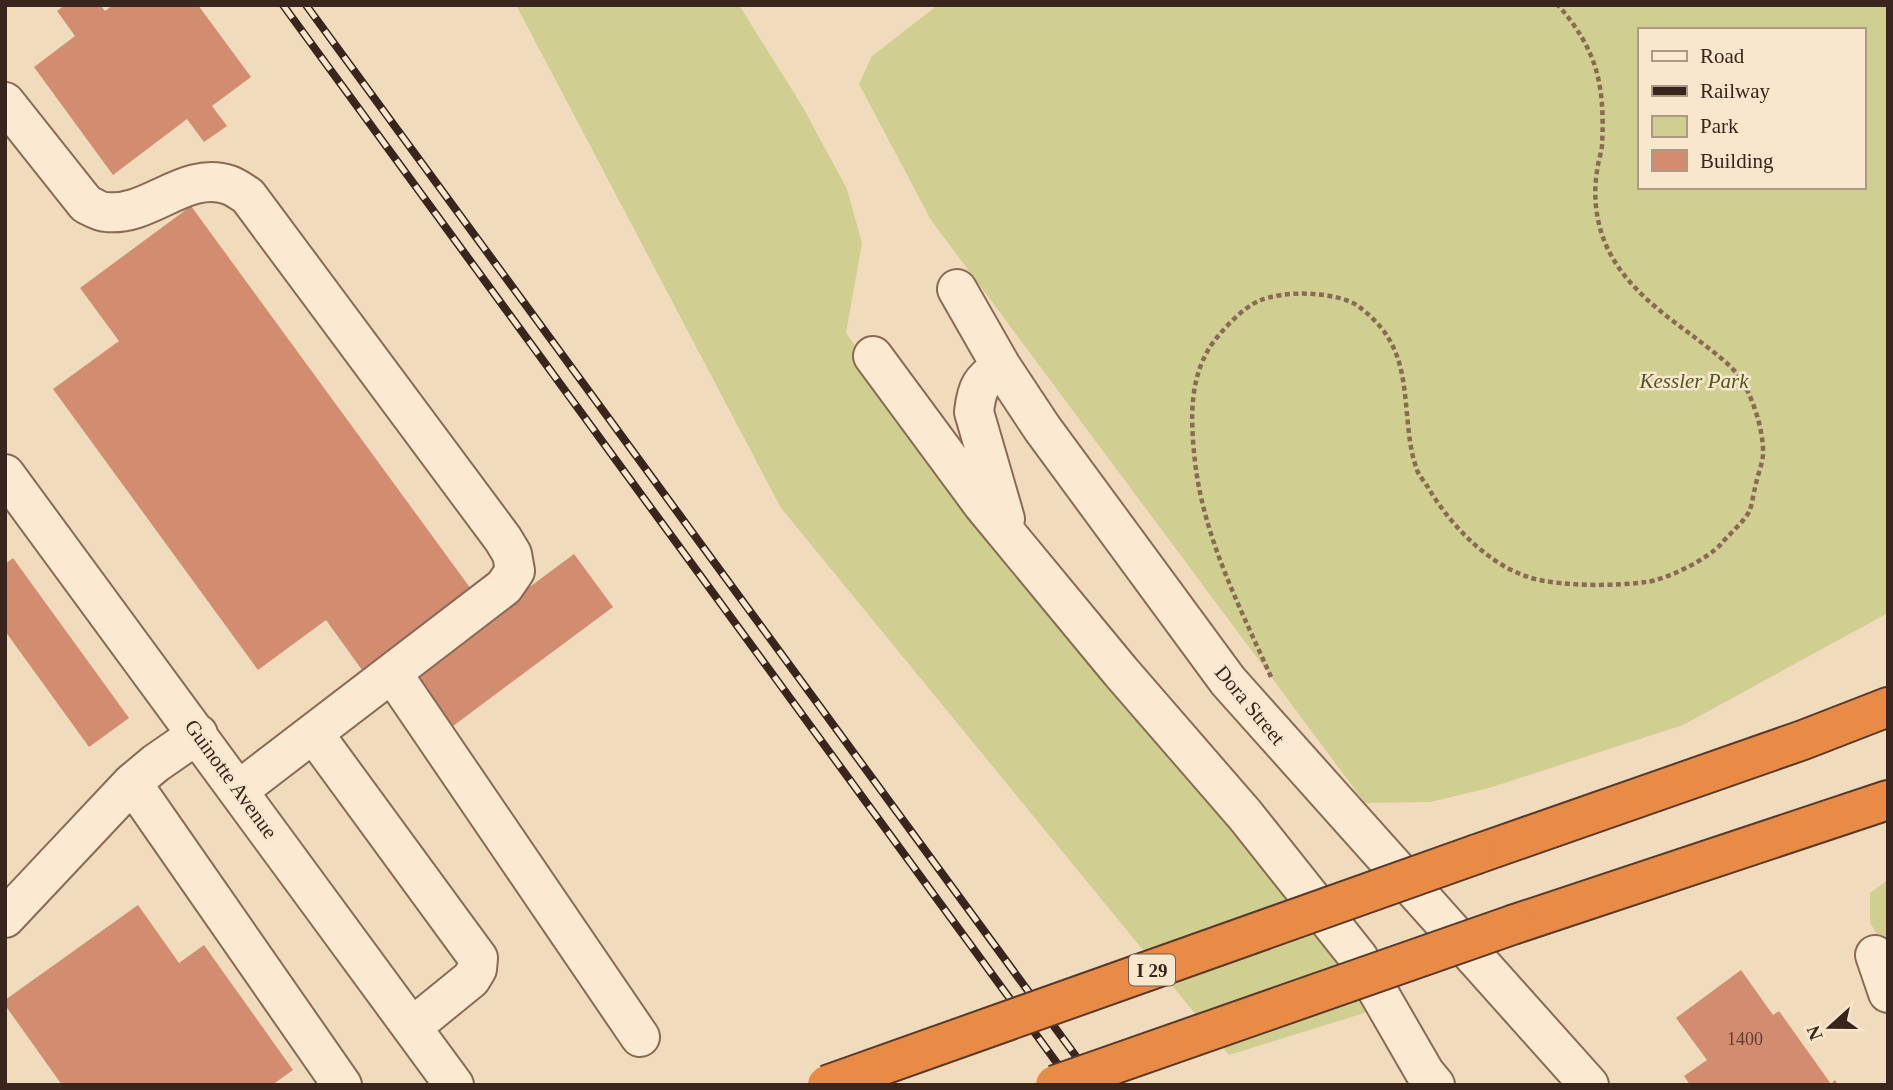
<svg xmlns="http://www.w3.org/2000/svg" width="1893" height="1090" font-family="'Times New Roman',serif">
<rect width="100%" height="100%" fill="#f1dbbd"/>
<path fill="#d0cf91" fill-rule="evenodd" d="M516,5h223l62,99 46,85 15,54 -16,90 124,167 404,510 -145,45 -448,-547z
M938,5h950v608l-205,112 -194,63 -59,14 -65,1 -434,-583 -72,-136 13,-28zM1639,30h224v157h-224z
M1888,880v72l-18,-29v-30z"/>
<path fill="#d28c70" d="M65,5h35l5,6 8,-6h85l53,72 -39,29 15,20 -23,16 -17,-23 -74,56 -79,-108 41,-31 -18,-25z
M191,206l280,383 -109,81 -36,-50 -68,50 -205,-281 66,-48 -39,-53z
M574,554l39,53 -164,122 -39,-53z
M13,558l116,160 -40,29 -84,-116v-67z
M138,905l41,58 25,-18 89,125 -21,15h-210l-57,-80v-5z
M1741,970l32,45 6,-4 52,73 4,-4 3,5h-148l-6,-9 23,-16 -31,-42z"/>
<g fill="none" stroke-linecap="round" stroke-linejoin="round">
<g stroke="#8a6a55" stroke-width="42">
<path id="minor" d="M5,102l81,102c6,3 14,8 20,8 44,5 79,-42 123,-27 6,2 13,7 19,11l255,343 9,15 3,17 -11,16 -265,203
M957,289l44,77 41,62 186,253 361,404
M873,356l110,149 138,167 124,143 113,142 67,116 10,12
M1001,366c-20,15 -24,20 -27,46l31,107
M5,474l449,611
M392,673l248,364
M198,734l-42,29 -24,20 210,302
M314,734l164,224 -1,11 -6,10 -59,48
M5,918l127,-135
M1875,955l13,38"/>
</g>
<g stroke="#58392a" stroke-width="42">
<path id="highway" d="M1477,854l326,-114 85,-33
M1515,924l373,-124"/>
</g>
<path stroke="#8a6a55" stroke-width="4.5" stroke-dasharray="5 3.5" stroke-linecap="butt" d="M1271,677c-31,-70 -67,-138 -76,-215 -4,-38 -7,-80 15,-115 9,-14 33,-40 49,-46 23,-11 77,-10 99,5 10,7 23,20 29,30 25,37 15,90 29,131 2,8 9,15 13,22 24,40 68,85 116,92 30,5 70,5 101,1 20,-2 62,-23 75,-38 8,-10 21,-20 28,-32 3,-6 4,-17 6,-24 2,-11 7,-23 8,-33 1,-25 -11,-61 -25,-80 -12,-15 -30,-27 -45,-39 -33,-24 -70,-52 -87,-91 -10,-23 -13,-49 -9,-74 1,-9 4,-17 5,-25 3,-60 -4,-95 -44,-141"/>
<use href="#minor" stroke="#fbe9d1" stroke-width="38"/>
<use href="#highway" stroke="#e88b46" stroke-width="38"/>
<g stroke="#39251b" stroke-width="8">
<path id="rail" d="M283,5l790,1080
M306,5l791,1080"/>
</g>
<use href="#rail" stroke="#f8e6cd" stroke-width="5" stroke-dasharray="16" stroke-linecap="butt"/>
<g stroke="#58392a" stroke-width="42" stroke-linecap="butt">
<path id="highway-bridge" d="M827,1085l650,-231
M1055,1085l460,-161"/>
</g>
<use href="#highway-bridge" stroke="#e88b46" stroke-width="38"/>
</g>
<g text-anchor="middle" stroke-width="5" stroke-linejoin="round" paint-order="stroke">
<g font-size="18" fill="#5f3f30">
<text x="1745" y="1045">1400</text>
</g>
<rect fill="#f8e6cd" stroke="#725f50" stroke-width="2" x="1129" y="954.5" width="46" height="31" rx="5"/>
<g font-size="19" font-weight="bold" fill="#39251b">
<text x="1152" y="977">I 29</text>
</g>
<g font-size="21" font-style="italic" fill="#505720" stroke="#f8e6cd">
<text x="1694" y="388">Kessler Park</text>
</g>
<g font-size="21" fill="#39251b" stroke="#f8e6cd">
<text transform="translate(1250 705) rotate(50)" y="7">Dora Street</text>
<text transform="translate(231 779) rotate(54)" y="7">Guinotte Avenue</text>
</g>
</g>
<rect width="1893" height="1090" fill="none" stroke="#39251b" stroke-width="14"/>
<rect x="1638" y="28" width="228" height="161" fill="#f8e6cd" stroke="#ac9986" stroke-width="2"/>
<rect x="1652" y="51" width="35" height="10" fill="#fbe9d1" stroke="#ac9986" stroke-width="2"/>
<text x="1700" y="63" font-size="21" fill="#39251b">Road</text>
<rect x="1652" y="86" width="35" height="10" fill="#39251b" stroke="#ac9986" stroke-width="2"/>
<text x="1700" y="98" font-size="21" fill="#39251b">Railway</text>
<rect x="1652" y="116" width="35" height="21" fill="#d0cf91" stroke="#ac9986" stroke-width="2"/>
<text x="1700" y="133" font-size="21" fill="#39251b">Park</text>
<rect x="1652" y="150" width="35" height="21" fill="#d28c70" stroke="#ac9986" stroke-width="2"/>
<text x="1700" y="168" font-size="21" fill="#39251b">Building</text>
<g transform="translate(1830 1027) rotate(249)" stroke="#f8e6cd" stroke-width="5" paint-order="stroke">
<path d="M0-5L12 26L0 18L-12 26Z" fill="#39251b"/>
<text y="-10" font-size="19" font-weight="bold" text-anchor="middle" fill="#39251b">N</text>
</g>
</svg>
